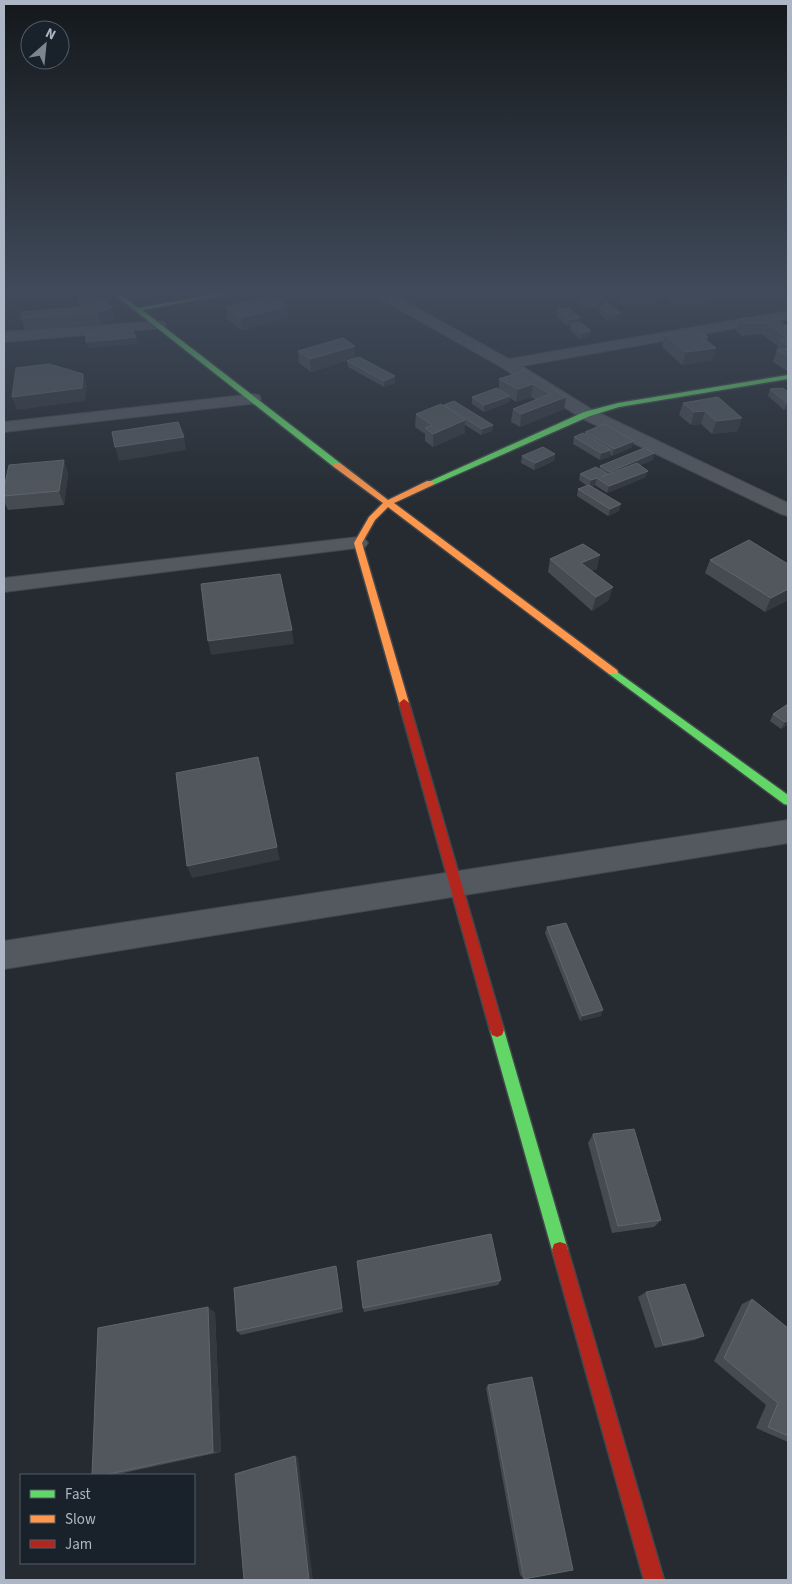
<svg xmlns="http://www.w3.org/2000/svg" width="792" height="1584" font-family="'Source Sans 3',sans-serif">
<rect width="100%" height="100%" fill="#252b31"/>
<g fill="none" stroke-linecap="round" stroke-linejoin="round">
<g stroke="#42474c" stroke-width="2">
<path id="street" d="M368,290h17l124,69 279,-48v8l-266,47 71,44 195,93v13l-7,-2 -200,-96 -80,-51 -131,-74z
M159,321l5,1 2,3 -2,3 -160,14v-10z
M253,394l6,1 2,4 -2,4 -255,29v-10z
M358,537l7,2 3,4 -3,4 -361,45v-14z
M788,820v23l-784,126v-28z"/>
</g>
<g stroke="#42474c" stroke-width="3">
<path id="fast" d="M109,290h6l23,18 102,-18h12l-110,20 198,153v4h-6z
M788,375v4l-169,28 -29,9 -157,69 -7,-2 158,-71 34,-9z
M613,669l175,126v10l-4,-1 -175,-130 -1,-2z
M497,1023l5,2 2,5 64,220 -2,6 -6,2 -6,-2 -2,-6 -62,-220 2,-5z"/>
</g>
<g stroke="#42474c" stroke-width="3">
<path id="slow" d="M334,463h6l48,37 39,-19h6v4l-39,18 223,167 1,2 -1,2h-8l-221,-167 -13,13 -13,23 47,160 -5,4 -4,-1 -46,-163 15,-26 14,-14 -49,-36z"/>
</g>
<g stroke="#42474c" stroke-width="3">
<path id="jam" d="M404,699l5,4 95,327 -2,5 -5,2 -5,-2 -2,-5 -91,-327z
M560,1242l6,2 2,6 96,330h-20l-92,-330 2,-6z"/>
</g>
<use href="#street" fill="#545960" fill-rule="evenodd"/>
<use href="#fast" fill="#63d668" fill-rule="evenodd"/>
<use href="#slow" fill="#ff974d" fill-rule="evenodd"/>
<use href="#jam" fill="#b3261e" fill-rule="evenodd"/>
</g>
<path fill="#464b51" d="M53,290h28v1l-20,5z
M612,290h103l-3,12 -34,4 -17,-13 -3,10 -33,5 -14,-12z
M601,297l-1,6 -3,5h-10l-8,-3 1,-6z
M78,299l37,20 -14,5 -76,6 -4,-12 59,-11z
M603,304l17,16 -13,1 -8,-8 1,-6h2z
M226,307l62,11 -46,12 -15,-11z
M557,309l23,9 -1,5 10,14 -9,2 -10,-9v-4h-3l-11,-10z
M771,316l17,11v44h-1l-14,-9 5,-16 -17,-12 -19,2 -6,-5 3,-12z
M698,334l10,3 -1,4 9,7 -4,12 -30,5 -20,-18 3,-12z
M355,346v12l40,25 -11,4 -36,-20 -1,-6 2,-1 -38,12 -12,-9 -1,-12z
M524,371l42,26 -2,12 -44,18 -9,-5 2,-13 23,-9 -5,-3 -15,5 -6,-4 -1,4 -25,10 -12,-8v-7l27,-8v-10z
M770,389l18,3v18h-4l-16,-14z
M718,397l20,34 -26,3 -11,-10 -10,1 -12,-10 4,-12z
M444,405l49,20 -1,6 -11,4 -16,-10v8l-32,14 -8,-6v-7l-10,-7 1,-13 28,-8z
M585,432l47,15 -20,9 -2,-2 -1,3 -9,3 -27,-16 1,-7 11,-3z
M555,454l-1,7 -20,9 -13,-7 1,-7z
M653,460l-13,5 6,12 -39,16 -12,-8 -3,1 27,25 -11,5 -31,-20 1,-7 9,-3 -8,-6 1,-6 19,-5 1,-3z
M68,473l-4,32 -56,5 -4,-9v-13z
M550,559l47,10 -6,2 18,29 -17,11 -44,-39z
M710,560l78,4v36l-23,12 -60,-39z
M788,704v20l-7,5 -11,-8 3,-7z
M547,927l54,89 -21,5 -35,-88z
M593,1134l68,86 -7,7 -42,6 -24,-90z
M337,1272l6,40 -102,23 -4,-4z
M501,1280l-3,5 -134,27 -1,-4z
M646,1292l58,44 -9,4 -40,8 -17,-51z
M752,1299l36,29v114l-32,-14 10,-23 -52,-44 28,-57z
M208,1307l7,6 6,139 -107,23h-22z
M488,1385l36,194 -4,-4 -34,-187z"/>
<path fill="#34393f" d="M59,290h22v1l-20,5z
M715,290l-3,12 -34,4 3,-11z
M661,291l-3,12 -33,5 2,-12z
M601,297l-1,6 -3,5 1,-6z
M287,306l1,12 -46,12 -2,-12z
M112,307l3,12 -14,5 -3,-12z
M621,313l-1,7 -13,1 2,-6z
M580,318l-1,7 -9,-1v2h-3l1,-6z
M591,331l-2,6 -9,2 1,-6z
M136,337l2,7 -50,4 -2,-6z
M355,346v12l-44,14 -1,-13z
M716,348l-4,12 -30,5 4,-13z
M83,374l4,12 -2,15 -68,9 -5,-13z
M395,376v7l-11,4v-6z
M533,384l-2,13 -15,5 2,-13z
M510,396l-1,6 -25,10v-7z
M566,397l-2,12 -44,18 1,-13z
M787,403h1v7h-4z
M705,411l-4,13 -10,1 3,-13z
M742,418l-4,13 -26,3 4,-13z
M465,420v13l-32,14v-13z
M493,425l-1,6 -11,4 1,-6z
M184,437l2,13 -67,11 -4,-14z
M634,441l-2,6 -20,9 2,-7z
M611,450l-2,7 -9,3 1,-7z
M654,453l-1,7 -45,19 2,-7z
M555,454l-1,7 -20,9 1,-7z
M64,460l4,13 -4,32 -5,-14z
M648,471l-2,6 -39,16 2,-7z
M597,478l-2,7 -6,2 2,-7z
M621,504l-2,7 -11,5 2,-7z
M600,555l-3,14 -19,8 3,-14z
M613,587l-4,13 -17,11 4,-14z
M788,589v11l-23,12 6,-14z
M292,630l2,14 -83,11 -3,-14z
M788,720v4l-7,5 4,-7z
M277,847l3,13 -88,18 -5,-12z
M603,1010l-2,6 -21,5 2,-5z
M208,1307l7,6 6,139h-8z
M295,1456l3,1 15,123h-4z"/>
<path fill="#51575d" stroke="#5f666d" d="M620,290h39l2,1 -34,5z
M674,290h41l-34,5z
M95,294l17,13 -14,5 -77,6 1,-6 67,-6 -11,-7z
M582,294h11l8,3 -3,5h-10l-8,-3z
M272,296l15,10 -47,12 -14,-11z
M608,303l13,10 -12,2 -9,-8 5,-1 -2,-2z
M569,308l11,10 -12,2 -11,-11z
M771,316l17,11v11l-23,-16 -19,2 -7,-5z
M580,322l11,9 -10,2 -11,-9z
M132,330l4,7 -50,5v-7z
M694,331l22,17 -30,4 -21,-17z
M703,333l5,4 -5,1 -5,-4z
M343,338l12,8 -45,13 -12,-8z
M788,339v8l-8,-7z
M788,348v8l-11,-6z
M359,357l36,19 -11,5 -37,-20z
M49,364l34,10 -1,14 -70,9 4,-29z
M524,371l42,26 -45,17 -8,-5 37,-15 -17,-10 -15,5 -19,-10z
M497,388l13,8 -26,9 -12,-8z
M783,388l5,4v11h-1l-17,-14z
M718,397l24,21 -26,3 -11,-10 -11,1 -11,-9z
M454,401l39,24 -11,4 -38,-24z
M441,404l24,16 -32,14 -8,-6 7,-3 -16,-11z
M178,422l6,15 -69,10 -3,-15z
M604,424l30,17 -20,8 -29,-17z
M583,433l28,17 -10,3 -27,-16z
M543,447l12,7 -20,9 -13,-7z
M644,448l10,5 -44,19 -10,-6z
M64,460l-5,31 -55,5v-8l5,-23z
M637,463l11,8 -39,15 -12,-8 -6,2 -11,-6 16,-7 11,7 -6,3z
M589,485l32,19 -11,5 -32,-20z
M749,540l39,24v25l-17,9 -61,-38z
M583,544l17,11 -19,8 32,24 -17,10 -46,-38z
M280,574l12,56 -84,11 -7,-57z
M788,704v16l-3,2 -12,-8z
M258,757l19,90 -90,19 -11,-93z
M566,923l37,87 -21,6 -35,-89z
M634,1129l27,91 -43,6 -25,-92z
M491,1234l10,46 -138,28 -6,-47z
M336,1266l6,42 -105,23 -3,-43z
M685,1284l19,52 -41,9 -17,-53z
M752,1299l36,29v108l-20,-9 10,-24 -54,-45z
M208,1307l5,145 -109,23h-12l6,-147z
M532,1377l41,193 -49,9 -36,-194z
M295,1456l14,124h-65l-9,-106z"/>
<linearGradient id="sky" x2="0" y2="1"><stop stop-color="#14181b"/><stop offset="0.57" stop-color="#404a5a"/><stop offset="1" stop-color="#404a5a" stop-opacity="0"/></linearGradient>
<rect width="792" height="512" fill="url(#sky)"/>
<rect width="792" height="1584" fill="none" stroke="#adb6c4" stroke-width="10"/>
<rect x="20" y="1474" width="175" height="90" fill="#19212b" stroke="#545d68"/>
<rect x="30" y="1490" width="25" height="8" fill="#63d668" stroke="#545d68"/>
<text x="65" y="1499" font-size="15" fill="#adb6c4">Fast</text>
<rect x="30" y="1515" width="25" height="8" fill="#ff974d" stroke="#545d68"/>
<text x="65" y="1524" font-size="15" fill="#adb6c4">Slow</text>
<rect x="30" y="1540" width="25" height="8" fill="#b3261e" stroke="#545d68"/>
<text x="65" y="1549" font-size="15" fill="#adb6c4">Jam</text>
<g transform="translate(45 45) rotate(27)"><circle r="24" fill="#19212b" stroke="#545d68"/>
<path d="M0-4L9 19L0 12L-9 19Z" fill="#7d8591"/>
<text y="-8" font-size="14" font-weight="bold" text-anchor="middle" fill="#adb6c4">N</text>
</g>
</svg>
